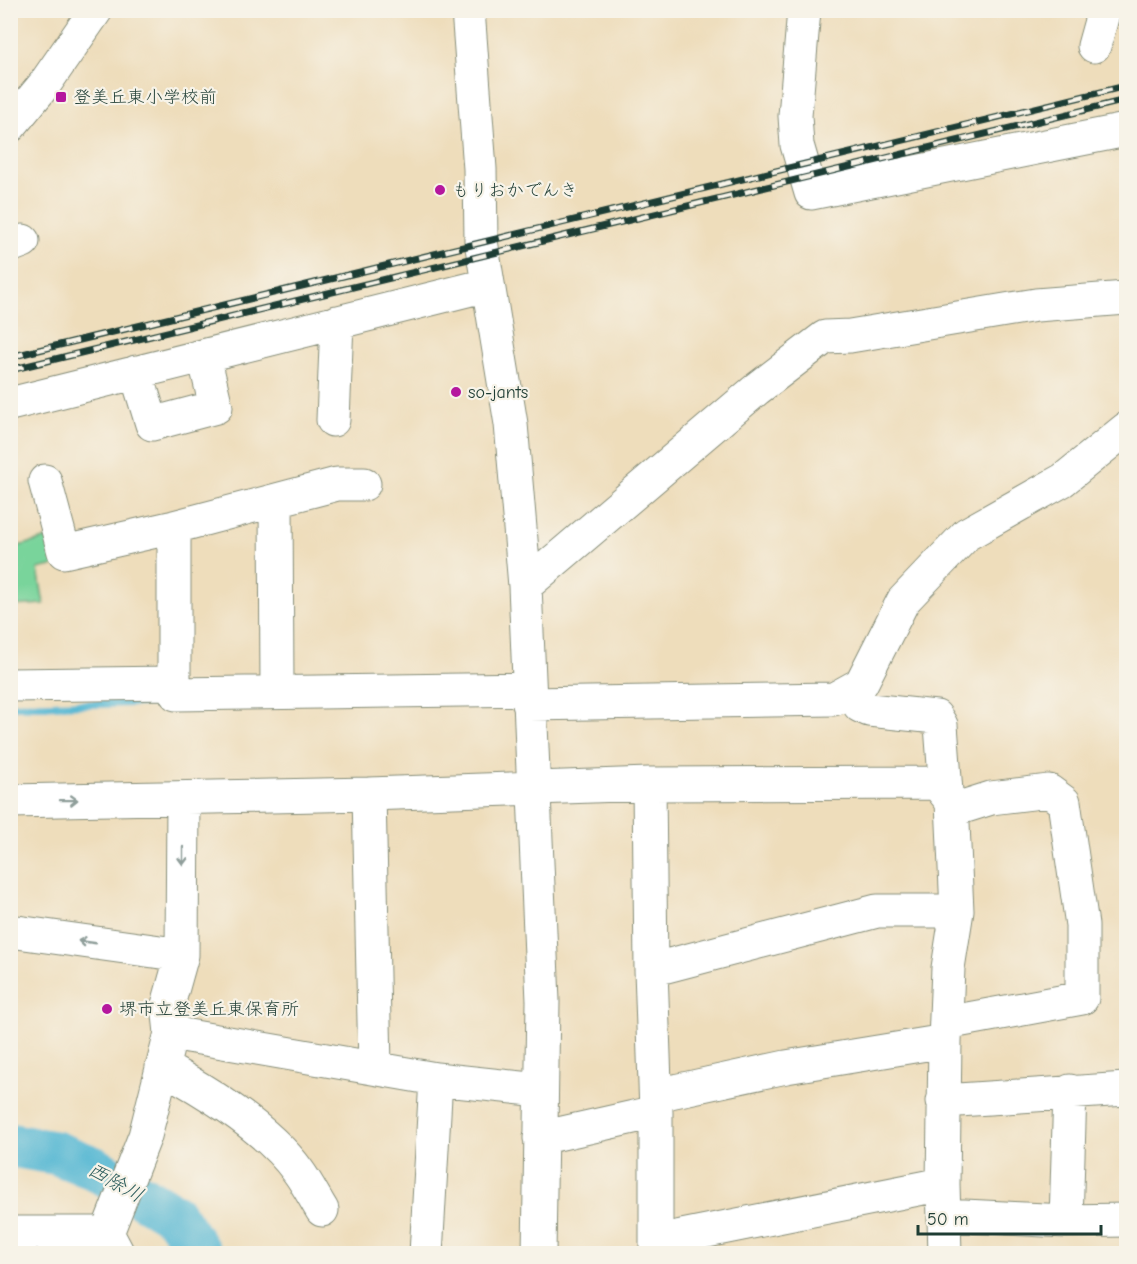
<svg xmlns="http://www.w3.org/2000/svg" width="1137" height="1264" font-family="'Comic Neue','Klee One',sans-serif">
<rect width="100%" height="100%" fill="#f7f3e8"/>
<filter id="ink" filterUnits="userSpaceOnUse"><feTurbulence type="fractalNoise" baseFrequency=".0167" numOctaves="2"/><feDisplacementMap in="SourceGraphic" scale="12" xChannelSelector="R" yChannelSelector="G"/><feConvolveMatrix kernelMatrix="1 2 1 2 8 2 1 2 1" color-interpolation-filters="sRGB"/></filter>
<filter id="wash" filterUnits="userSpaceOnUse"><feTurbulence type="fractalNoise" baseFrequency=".008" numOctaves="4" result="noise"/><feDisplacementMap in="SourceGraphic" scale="24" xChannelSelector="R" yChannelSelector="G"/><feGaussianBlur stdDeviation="1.35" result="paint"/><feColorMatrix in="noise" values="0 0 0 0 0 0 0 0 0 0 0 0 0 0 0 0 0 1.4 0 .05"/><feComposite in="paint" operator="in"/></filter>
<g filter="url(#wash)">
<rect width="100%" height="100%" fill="#edb"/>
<path fill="#79d49b" stroke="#4c8868" stroke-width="1.5" d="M49,538l7,27 -18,4 6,35 -33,2v-58z"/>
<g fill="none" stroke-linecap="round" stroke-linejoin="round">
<path stroke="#55b7d3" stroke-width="8" d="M10,706l161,-4"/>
<path stroke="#55b7d3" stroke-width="44" d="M10,1145l46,8 38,15 81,48 25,38"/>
</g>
</g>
<g filter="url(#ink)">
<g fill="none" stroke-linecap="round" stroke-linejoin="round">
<g stroke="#868d78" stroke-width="35">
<path id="minor" d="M468,10l12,159 1,72 30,183 14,162 18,415 -4,253
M804,10l-9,106 2,29 14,48 315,-63
M1094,46l10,-36
M10,126l34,-41 52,-75
M10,246l13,-5
M136,372l16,52 64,-17 -12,-51
M10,404l477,-119
M333,420l4,-98
M45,481l19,71 110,-25 163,-43h27
M276,502l1,188
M174,527v156l2,11 353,-5
M525,586l232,-197 68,-52 25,-1 186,-31 90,-7
M10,685l164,-2
M849,691l11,15 9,4 67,7 5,8 5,67
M529,704l305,-5 27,-15 42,-83 64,-67 96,-54 63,-51
M649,784l2,186 5,142v142
M369,794l6,273
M10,801l359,-7 280,-10 288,-1 15,19 5,109 -9,57 -3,73 -2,143 2,70
M10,931l172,24 1,-157
M651,970l226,-59h80
M946,1023l136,-25v-73l-18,-123 -15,-11 -58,7 -38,12
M171,1033l-3,-28 14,-50
M162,1067c46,25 105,61 136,104 9,12 16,26 24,39
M436,1079l105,11
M656,1095l130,-28 159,-26
M943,1101l183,-12
M540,1138l116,-26
M944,1215l122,6 60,-1
M1066,1221l4,-130
M10,1233h97l10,19
M107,1233l38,-97 26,-103 265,46 -10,175
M657,1241l286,-57"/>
</g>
<use href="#minor" stroke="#fff" stroke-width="33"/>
<g stroke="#1f3d34" stroke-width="7">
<path id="rail" d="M10,357l1116,-271
M10,370l1116,-270"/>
</g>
<use href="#rail" stroke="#f7f3e8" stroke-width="4.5" stroke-dasharray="14" stroke-linecap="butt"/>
</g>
<defs><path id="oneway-shaft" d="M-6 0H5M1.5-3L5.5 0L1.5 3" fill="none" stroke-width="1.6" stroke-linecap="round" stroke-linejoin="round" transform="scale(1.5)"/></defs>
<g stroke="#8f9e9a">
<use href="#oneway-shaft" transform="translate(69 800) rotate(-1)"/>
<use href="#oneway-shaft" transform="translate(183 856) rotate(90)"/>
<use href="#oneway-shaft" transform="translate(87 942) rotate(-172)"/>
</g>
</g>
<g fill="#b5179e" stroke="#f7f3e8" stroke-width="2">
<rect x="55" y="91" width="12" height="12" rx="3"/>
<circle cx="440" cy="190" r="6"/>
<circle cx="456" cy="392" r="6"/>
<circle cx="107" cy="1009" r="6"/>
</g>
<g text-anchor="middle" stroke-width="4.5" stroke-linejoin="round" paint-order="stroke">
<g font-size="18" fill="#1f3d34" stroke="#f7f3e8" text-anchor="start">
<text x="73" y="103">登美丘東小学校前</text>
<text x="452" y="196">もりおかでんき</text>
<text x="468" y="398">so-jants</text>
<text x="119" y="1015">堺市立登美丘東保育所</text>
</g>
<g font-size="20" font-style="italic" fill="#2c5c5c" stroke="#f7f3e8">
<text transform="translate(116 1182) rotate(29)" y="7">西除川</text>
</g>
</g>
<rect width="1137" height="1264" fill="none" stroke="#f7f3e8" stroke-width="36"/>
<path d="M918 1225v9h183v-9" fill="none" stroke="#1f3d34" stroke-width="3"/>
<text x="927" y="1225" font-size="18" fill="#1f3d34" stroke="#f7f3e8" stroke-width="4.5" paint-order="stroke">50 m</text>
</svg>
